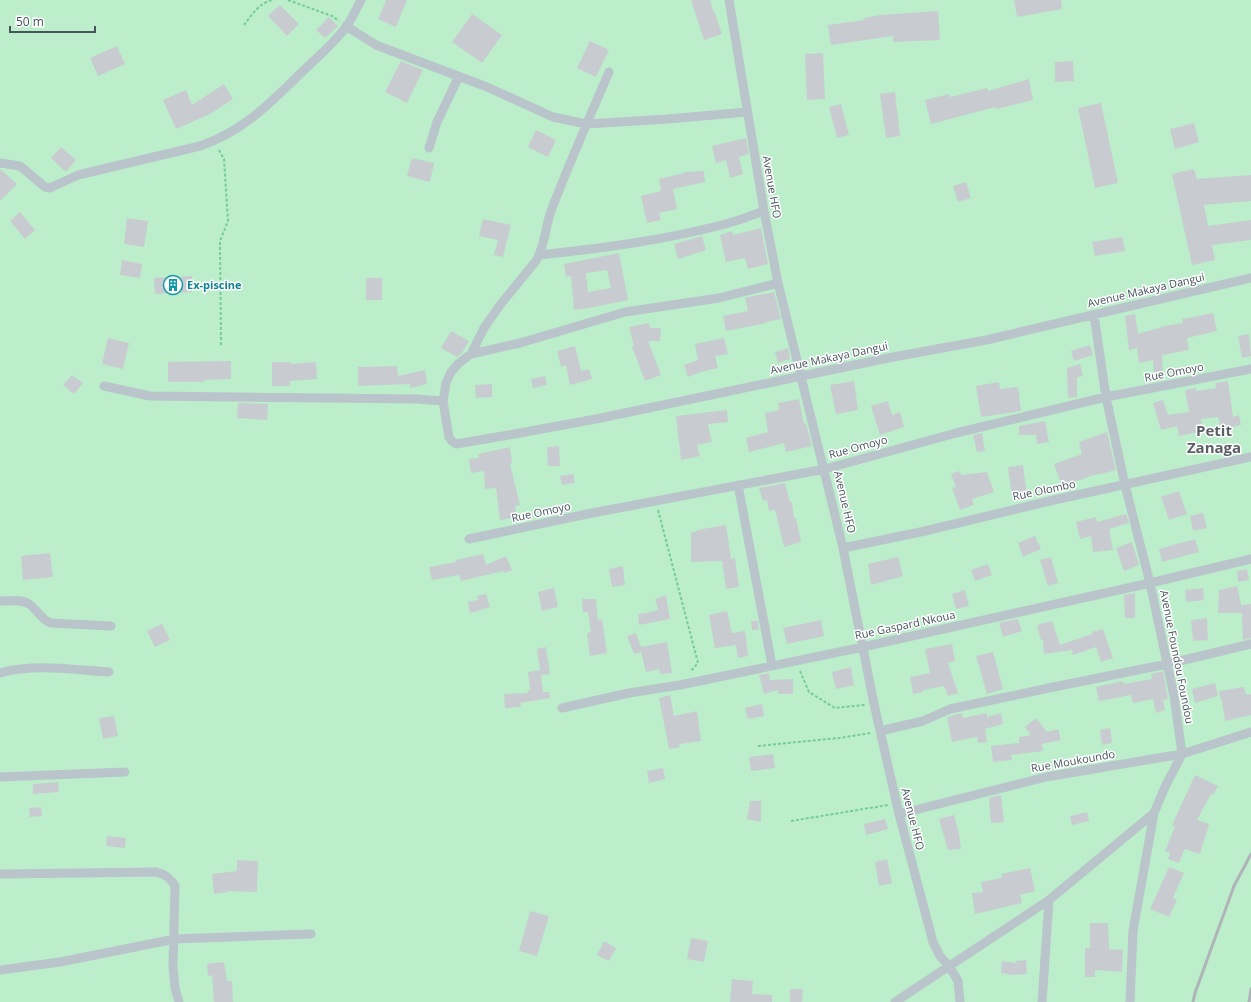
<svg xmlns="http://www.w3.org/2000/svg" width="1251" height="1002" font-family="'Open Sans',sans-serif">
<rect width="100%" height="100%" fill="#f1eeee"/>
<path fill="#bceecb" d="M0,0h1251v1002h-1251z"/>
<path fill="#c8ccd1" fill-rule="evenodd" d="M386,0h21l-11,27 -18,-8z
M691,0h19l3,11h1l8,23 -18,6z
M1014,0h47l1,9 -45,8z
M280,5l19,19 -12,12 -19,-20z
M938,11l2,29 -47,2v-6l-62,9 -3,-20 37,-5 -1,-2 16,-3z
M472,14l30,21 -20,28 -30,-21z
M329,17l9,9 -13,12 -9,-8z
M590,41l19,9 -13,27 -19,-9z
M117,46l8,18 -27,12 -8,-18z
M823,53l2,46 -18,1 -2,-46z
M401,61l22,9 -16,33 -22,-11z
M1073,61l1,20 -19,1v-20z
M1029,79l4,21 -37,9 -1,-2 -64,17 -6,-24 24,-6 1,3 37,-9 1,3z
M224,84l9,15 -23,15 -34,15 -13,-29 23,-10 6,15z
M895,92l5,44 -14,2 -6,-44z
M1101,103l17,80 -23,5 -17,-80z
M841,104l8,31 -12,3 -8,-31z
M1194,123l5,19 -24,7 -5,-20z
M536,130l20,10 -8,17 -20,-10z
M746,138l3,16 -10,3 4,17 -13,4 -4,-18 -10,3 -4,-17z
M61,147l15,13 -10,12 -15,-14z
M412,158l22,5 -4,19 -23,-6z
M0,169l17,15 -17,17z
M1194,169l3,10 54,-4v26l-47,4 4,21 43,-6v20l-39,5 3,15 -23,5 -20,-91z
M704,171l1,11 -32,7 4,20 -18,4 2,7 -14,3 -6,-27 20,-5 -2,-12 25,-6v-1z
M966,182l5,16 -13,4 -5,-16z
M20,212l15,18 -10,9 -15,-18z
M127,218l21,3 -4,26 -20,-3z
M483,219l28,6 -8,32 -9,-2 4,-15 -19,-4z
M761,228l7,36 -20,5 -3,-11 -19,4 -6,-27 12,-4 1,4z
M702,236l4,14 -28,9 -4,-15z
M1122,237l3,14 -30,5 -3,-14z
M619,253l9,47 -39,8 -15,2 -3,-34 -5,1 -2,-13zM607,270l4,18 -23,4 -2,-19z
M122,260l20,4 -2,14 -20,-3z
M192,276v16l-37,2 -1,-16z
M366,278h16v22h-16z
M774,292l7,27 -15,3v1l-40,8 -3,-15 25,-5 -3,-13 16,-4v1z
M1213,313l4,18 -30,7 2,12 -27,5 1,17 -9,1 -1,-13 -14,3 -2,-15 -8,2 -4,-34 10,-2 3,20 27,-8 18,-3 -1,-4z
M649,323l1,5h11l-1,13h-12l13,34 -16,6 -13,-34 2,-1 -5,-19z
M451,331l18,10 -7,12 -5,4 -16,-9z
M1249,334l2,22 -9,2 -4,-22z
M108,338l21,5 -6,26 -21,-5z
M724,338l4,16 -13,2 3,12 -17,4 -13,5 -4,-12 14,-5 -3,-16z
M1090,345l3,10 -19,6 -3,-10z
M575,346l6,25 8,-2 3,10 -22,6 -4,-20 -5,2 -4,-16z
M788,348l2,11 -12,4 -3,-11z
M231,361v18l-27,1v2h-36v-20z
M272,362h19v2l25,-2 1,17 -27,2v5h-18z
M1080,364l3,12 -6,1v20l-9,1 -1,-30z
M397,366l1,10 27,-6 2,14 -17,4v-4l-52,2v-19z
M72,375l11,8 -9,11 -11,-9z
M545,376l2,9 -14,3 -2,-9z
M854,381l4,29 -22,4 -6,-29z
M1228,381l5,36 6,-2 2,10 -20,5 -3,-13 -17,2 2,12 -24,5 -2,-10 -16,4 -8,-27 10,-3 5,15 21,-3 -4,-22 11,-2v3l20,-3 -1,-5z
M999,382l1,7 18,-2 3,24 -40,6 -5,-31z
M492,384v13l-16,1 -1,-13z
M799,399l5,25 2,-1 6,23 -26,6 -2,-9 -35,9 -3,-14 22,-6 -3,-19 14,-3 -1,-7z
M888,401l4,14 8,-3 4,15 -24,8 -9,-29z
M238,403l30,1 -1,16 -30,-2z
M727,410l1,12 -20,2 4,18 -15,3 3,11 -19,4 -5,-44z
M1045,421l4,21 -12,2 -1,-9h-17v-9z
M1107,432l9,38 -19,5v-1l-35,12 -8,-22 28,-10 -3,-12z
M982,433l3,18 -8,1 -4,-17z
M559,446l1,20h-12l-1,-19z
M510,447l2,16 -2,1 10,41 -5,1 2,11 -17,3 -4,-32 -11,1 -1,-18 -13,2 -2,-14 10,-1 -1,-4z
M1023,465l4,30 -15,2 -4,-30z
M960,471l1,4 26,-3 7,20 -22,7 2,6 -14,5 -8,-22 4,-1 -5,-13z
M573,474l2,9 -13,2 -2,-9z
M785,483l5,19h2l2,16h2l5,24 -17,5 -9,-37 -6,1 -2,-11 -4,1 -4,-13z
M1179,491l8,23 -18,6 -8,-23z
M1203,513l4,15 -14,3 -3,-15z
M1126,514l3,9 -20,6 4,21 -20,2 -2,-16 -11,3 -4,-17 20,-5 1,5z
M726,525l5,34 4,-1 4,29 -13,2 -4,-28 -31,1v-29l6,-2v-1z
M1035,536l6,13 -18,8 -5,-14z
M1195,539l4,13 -37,10 -3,-13z
M1132,542l7,23 -15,6 -8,-23z
M50,553l3,24 -30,3 -2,-24z
M483,554l3,11 20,-9 6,14 -8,3 -1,-2 -42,10 -2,-6 -27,5 -3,-13 27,-5v-2z
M898,557l5,19 -32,9 -3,-21z
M1051,557l7,26 -10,3 -8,-26z
M988,564l4,11 -17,6 -4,-11z
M623,566l2,19 -13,2 -3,-18z
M1247,569l2,11 -11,2 -1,-11z
M1237,586l5,22v-3l9,-1v34l-8,2 -1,-27h-24l1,-23z
M554,588l4,19 -16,4 -4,-19z
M1203,588l1,12 -18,2 -1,-12z
M965,590l4,16 -13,3 -4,-15z
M1135,593v25h-10l-1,-23z
M486,594l4,13 -20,6 -2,-11 10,-2 -1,-4z
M666,595l4,24 -31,6 -1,-11 11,-1v-1l9,-2 -3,-11z
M582,599h14l2,21 4,-1 5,34 -17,3 -3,-23 4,-1 -3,-20h-5z
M727,611l5,22 13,-2 3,25 -10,2 -2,-13 -21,3 -6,-33z
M1207,618l1,22 -15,1 -2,-21z
M1018,619l4,12 -19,6 -4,-14z
M821,620l3,16 -37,8 -4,-16z
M751,621h7l1,9h-7z
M1052,621l8,24 32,-11v-2l11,-3 10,29 -12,4 -5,-15 -23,8 -1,-5 -28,4 -1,-14h-2l-4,-15z
M162,624l8,16 -15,7 -8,-16z
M636,633l5,14 26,-5 5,31 -12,1 -1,-5 -13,3 -5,-20 -7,2 -7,-18z
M952,644l3,17 -7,2 10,30 -10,3 -4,-10 -21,4v2l-10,2 -3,-17 20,-4 -5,-24z
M546,647l4,27 -9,1 2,17h6l1,6 -30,5 1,4 -16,1 -1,-14 24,-1 -1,-2 3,-1 -2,-18 12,-2 -3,-21z
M993,652l10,37 -16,5 -11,-38z
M851,667l3,18 -18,4 -4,-17z
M1163,671l5,28 -5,1 2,10 -9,3 -3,-14 -20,4 -2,-8 -32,6 -3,-14 27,-6 1,3 28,-5 -1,-5z
M769,673l1,7 23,-1v15h-15v-4l-14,4 -5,-19z
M1215,683l3,13 -23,7 -3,-14z
M1244,687l2,8 5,-1v21l-26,6 -3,-20h-1l-2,-10z
M670,695l4,21 23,-5 4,30 -22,3 1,3 -11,2 -10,-51z
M762,704l2,12 -16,3 -3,-11z
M962,713l1,5 24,-5v4l14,-4 2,11 -18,5 2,13 -9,1 -1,-6 -25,5 -5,-25z
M114,716l4,20 -15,3 -4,-21z
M1036,718l11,14 11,-3 3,11 -19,4 1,7 -32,4 1,5 -19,2 -2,-16 28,-3v-6l12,-2 -6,-8z
M1110,728l2,15 -10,2 -2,-15z
M773,754l2,14 -24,3 -2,-14z
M663,768l2,11 -16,4 -2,-12z
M1195,775l23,11 -5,9 -2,-1 -14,26 12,4 -9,30 -15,-5 -6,14 -11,-4 2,-6 -5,-2 10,-24 -3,-2z
M58,782l1,10 -26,2v-10z
M1001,795l3,27 -13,1 -2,-25z
M750,801h11v21l-14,-3z
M41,807l1,9 -12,1 -1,-9z
M1087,812l2,9 -17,4 -2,-9z
M954,815l5,18 2,16 -13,1 -9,-31z
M885,819l3,10 -22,6 -2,-11z
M107,836l19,2 -1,10 -19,-2z
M887,859l5,24 -13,3 -4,-24z
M237,860l21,1 -1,31 -29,-1v1l-14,2 -2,-20 25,-3z
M1169,867l15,6 -11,25 4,2 -8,17 -19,-8z
M1030,868l5,23 -15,4 2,8 -47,11 -3,-21 11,-1 -2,-10 21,-4 -1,-4z
M530,911l19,5 -12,40 -18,-5z
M1090,923h18l1,26 14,1 -1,22 -27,-2v7h-10v-29h5z
M691,938l17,3 -4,21 -17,-3z
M604,941l12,7 -7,13 -12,-6z
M1026,960l1,14 -15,1 -11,-2 1,-12 14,2v-2z
M224,962l3,19h5l1,21h-19l-2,-27 -4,1 -1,-12z
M732,979l21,2 -1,13 20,1v7h-42z
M790,989h13l-1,13h-12z"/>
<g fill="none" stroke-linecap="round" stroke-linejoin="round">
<path stroke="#75cc98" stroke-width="2" stroke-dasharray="3 2" stroke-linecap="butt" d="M288,0l44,16 7,5
M244,25c7,-9 15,-22 28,-25
M219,150l5,9 4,62 -8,20 1,104
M658,510l40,153 -8,9
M800,671l9,21 26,16 30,-3
M758,746l81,-8 32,-5
M791,821l97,-16"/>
<path stroke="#b9c4cb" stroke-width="9" d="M729,0l35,211 14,72 65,265 31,156 25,110 34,128 7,14 9,10 9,15 2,21
M346,26l30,19 111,42 66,30 33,7 82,-5 79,-7
M429,148l8,-26 22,-46
M0,163l20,3 25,21 5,1 28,-13 122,-29c44,-15 71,-44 103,-75 15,-14 31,-28 43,-44 6,-8 10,-18 15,-27
M540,255c63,-7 127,-15 189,-32 12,-3 23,-8 35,-12
M778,283l-59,15 -94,14 -105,31 -49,11 -12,9 -8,9 -5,11 -3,18 6,36 3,4 4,3 47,-8 93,-17 292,-61 98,-18 265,-62
M1094,315l12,82 19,88 25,98 24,113 8,58 -17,33 -11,26 -21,118 -3,71
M471,354l13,-26 16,-23 36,-44c9,-15 9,-33 15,-50 18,-47 38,-93 58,-139
M104,386l46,10 267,3 26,2
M738,485l34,180
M469,539l118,-25 238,-45 131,-36 150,-36 145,-28
M843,548l82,-17 129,-31 197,-43
M0,601c9,0 22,-2 29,3 9,6 12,16 22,19l60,3
M0,673c35,-10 74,-3 109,-1
M562,708l67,-15 51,-8 183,-38 287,-64 101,-24
M880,731l43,-10 27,-12 99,-21 118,-24 84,-20
M0,777l125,-5
M899,814l147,-37 136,-23 69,-22
M0,874l156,-2c9,2 14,6 19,14l-2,80 2,22 4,14
M0,970l60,-8 115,-23 136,-5
M895,1002l154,-102 105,-87
M1042,1002l7,-102"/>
<path stroke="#b0b4b8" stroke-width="3" d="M1193,1002l2,-9 39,-107 17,-32
M1249,1002l2,-13"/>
</g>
<defs>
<g id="building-ring" transform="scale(1)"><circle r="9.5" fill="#fff" stroke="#0f9aa8" stroke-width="1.5"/><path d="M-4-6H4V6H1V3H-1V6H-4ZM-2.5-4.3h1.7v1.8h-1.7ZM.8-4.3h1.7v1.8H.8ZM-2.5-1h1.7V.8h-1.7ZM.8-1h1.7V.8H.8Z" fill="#0f9aa8"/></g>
</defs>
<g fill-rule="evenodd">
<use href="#building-ring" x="173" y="285"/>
</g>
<g text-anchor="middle" stroke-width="3" stroke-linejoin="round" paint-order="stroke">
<g font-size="11" fill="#46535b" stroke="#fff">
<text transform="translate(772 187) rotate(80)" y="4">Avenue HFO</text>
<text transform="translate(1146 290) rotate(-13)" y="4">Avenue Makaya Dangui</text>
<text transform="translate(829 358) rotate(-12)" y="4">Avenue Makaya Dangui</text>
<text transform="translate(1174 372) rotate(-11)" y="4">Rue Omoyo</text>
<text transform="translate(858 447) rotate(-15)" y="4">Rue Omoyo</text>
<text transform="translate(1044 490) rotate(-12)" y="4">Rue Olombo</text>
<text transform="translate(845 502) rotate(77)" y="4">Avenue HFO</text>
<text transform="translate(541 512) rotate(-12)" y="4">Rue Omoyo</text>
<text transform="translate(905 625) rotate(-12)" y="4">Rue Gaspard Nkoua</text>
<text transform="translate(1177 657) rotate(79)" y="4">Avenue Foundou Foundou</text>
<text transform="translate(1073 761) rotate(-10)" y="4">Rue Moukoundo</text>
<text transform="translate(913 819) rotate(76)" y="4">Avenue HFO</text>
</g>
<g font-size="11" font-weight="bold" fill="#0d838f" stroke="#fff" text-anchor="start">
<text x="187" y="289">Ex-piscine</text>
</g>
<g font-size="15" font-weight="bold" fill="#5b5f63" stroke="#fff">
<text x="1214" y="436">Petit<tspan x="1214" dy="17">Zanaga</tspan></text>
</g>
</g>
<path d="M10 26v6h85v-6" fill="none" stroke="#46535b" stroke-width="2"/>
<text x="16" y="26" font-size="12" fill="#46535b" stroke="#ffffff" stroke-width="3" paint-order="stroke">50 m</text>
</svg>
